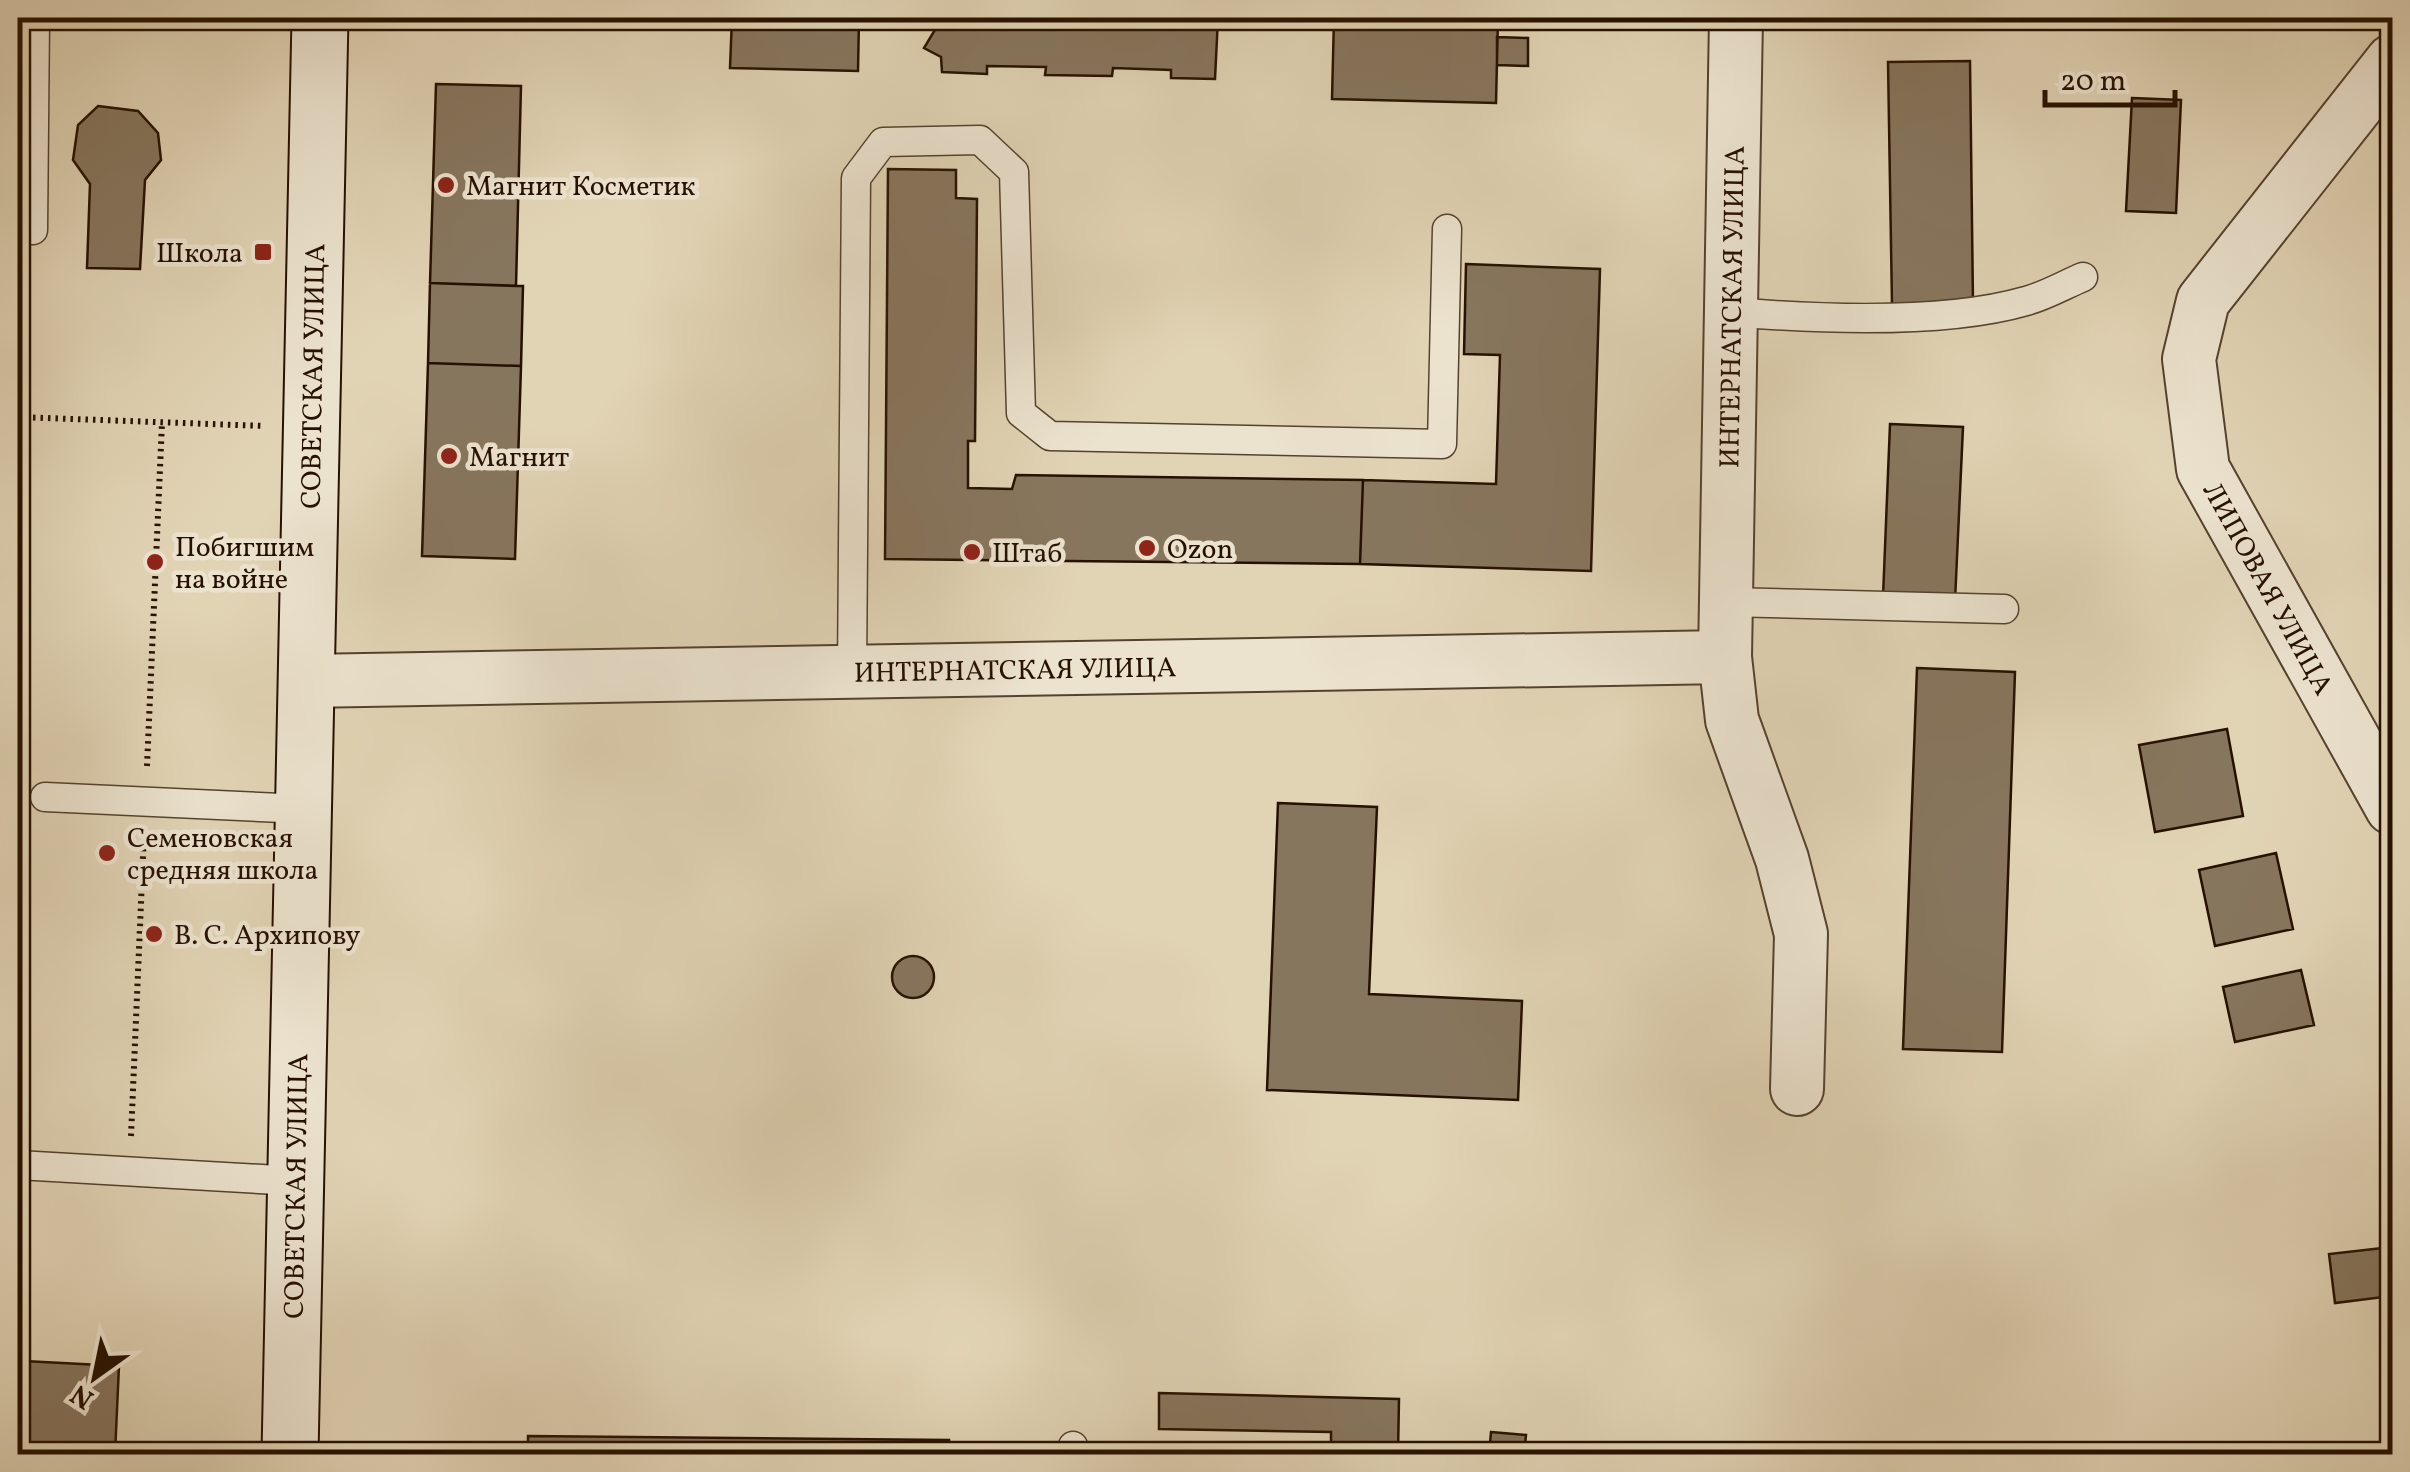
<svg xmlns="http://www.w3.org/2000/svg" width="2410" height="1472" font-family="Vollkorn,serif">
<rect width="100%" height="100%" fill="#e1d4b5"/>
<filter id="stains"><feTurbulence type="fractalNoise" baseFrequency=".002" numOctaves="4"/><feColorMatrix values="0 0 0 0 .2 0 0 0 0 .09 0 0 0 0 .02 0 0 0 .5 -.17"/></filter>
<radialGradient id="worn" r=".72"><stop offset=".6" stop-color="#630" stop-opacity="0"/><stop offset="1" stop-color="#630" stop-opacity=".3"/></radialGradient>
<path fill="#87765e" stroke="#261100" stroke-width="2.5" d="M732,18h127l-1,53 -128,-3z
M942,18h286h-10l-3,61 -44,-1v-8l-58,-2 -1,8 -67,-1 1,-8 -59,-1v8l-45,-2 -1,-15 -17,-9z
M1334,18h164l-2,85 -164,-4z
M1497,37l31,1v28l-31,-1z
M1970,61l3,243 -81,1 -4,-243z
M436,84l85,2 -5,200 -86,-3z
M2132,98l49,2 -5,113 -50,-2z
M98,106l40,5 20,22 3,27 -16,20 -5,89 -53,-1 3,-84 -17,-24 5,-35z
M888,169l68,1v28l21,1 -2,242h-7v47l44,1 4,-14 347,5 -3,84 -475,-5z
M1466,264l134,5 -9,302 -231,-7 3,-84 133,4 4,-129 -36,-1z
M430,283l93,3 -2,80 -93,-3z
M428,363l93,3 -6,193 -93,-3z
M1890,424l73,3 -8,174 -72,-4z
M1917,668l98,4 -13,380 -99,-3z
M2227,729l16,87 -88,16 -16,-87z
M1278,803l99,4 -8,187 153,7 -4,99 -251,-10z
M2276,853l17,76 -78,17 -16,-76z
M892 977a21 21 0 1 1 42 0a21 21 0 1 1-42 0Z
M2301,970l13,55 -79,17 -12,-55z
M2392,1247v49l-57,7 -6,-49z
M24,1361l95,5 -4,88h-95z
M1159,1393l240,6 -1,55h-67v-22l-172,-3z
M1491,1432l35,3 -2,19h-35z
M528,1436l421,4v14h-421z"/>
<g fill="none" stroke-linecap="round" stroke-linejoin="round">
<g stroke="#55422d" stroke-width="31">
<path id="lane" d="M18,230h15l2,-212
M1731,312c86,7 212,13 295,-11 19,-5 38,-16 57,-24
M1726,602l278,7
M852,672l4,-494 27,-36 97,-2 34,32 7,241 29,23 392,8 5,-215
M45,797l258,12
M18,1165l277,16
M1073,1454v-8"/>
</g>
<g stroke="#55422d" stroke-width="56">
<path id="street" d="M1736,18l-11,639 7,63 50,139 19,75 -4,155
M2392,61l-189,240 -14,58 14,110 189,339
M306,681l1419,-24"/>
</g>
<g stroke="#261100" stroke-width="59">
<path id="secondary" d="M290,1454l30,-1436"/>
</g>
<path stroke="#261100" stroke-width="6" stroke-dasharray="2.5 5" stroke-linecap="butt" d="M18,417l247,9
M147,766l15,-344
M131,1136l13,-303"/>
<use href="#lane" stroke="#ece3cf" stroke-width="28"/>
<use href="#street" stroke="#ece3cf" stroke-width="52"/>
<use href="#secondary" stroke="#ece3cf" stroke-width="55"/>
</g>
<g fill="#8f2418" stroke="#ece3cf" stroke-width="4">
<circle cx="446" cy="185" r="10"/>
<rect x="253" y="242" width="20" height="20" rx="5"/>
<circle cx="449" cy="456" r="10"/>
<circle cx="1147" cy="548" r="10"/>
<circle cx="972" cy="552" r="10"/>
<circle cx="155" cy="562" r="10"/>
<circle cx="107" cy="853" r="10"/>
<circle cx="154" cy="934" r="10"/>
</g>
<g text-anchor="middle" stroke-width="9" stroke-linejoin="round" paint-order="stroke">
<g font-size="28" fill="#261100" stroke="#ece3cf" text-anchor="start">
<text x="466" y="195">Магнит Косметик</text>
<text x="243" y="262" text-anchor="end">Школа</text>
<text x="469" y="466">Магнит</text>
<text x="175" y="556">Побигшим<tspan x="175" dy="32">на войне</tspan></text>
<text x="1167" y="558">Ozon</text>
<text x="992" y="562">Штаб</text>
<text x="127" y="847">Семеновская<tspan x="127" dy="32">средняя школа</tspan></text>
<text x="174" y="944">В. С. Архипову</text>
</g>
<g font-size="28" fill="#261100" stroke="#ece3cf">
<text transform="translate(1731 307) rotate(-89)" y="10">ИНТЕРНАТСКАЯ УЛИЦА</text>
<text transform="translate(312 376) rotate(-89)" y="10">СОВЕТСКАЯ УЛИЦА</text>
<text transform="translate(2269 588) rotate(61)" y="10">ЛИПОВАЯ УЛИЦА</text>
<text transform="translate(1015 669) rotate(-1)" y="10">ИНТЕРНАТСКАЯ УЛИЦА</text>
<text transform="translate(295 1186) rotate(-89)" y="10">СОВЕТСКАЯ УЛИЦА</text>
</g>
</g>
<rect width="2410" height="1472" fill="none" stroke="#e1d4b5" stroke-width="60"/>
<rect x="20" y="20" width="2370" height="1432" fill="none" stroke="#261100" stroke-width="5"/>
<rect x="30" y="30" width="2350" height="1412" fill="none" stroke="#261100" stroke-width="2.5"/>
<g transform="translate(95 1377) rotate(213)" stroke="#ece3cf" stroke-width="8" paint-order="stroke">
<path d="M0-8L18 38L0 25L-18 38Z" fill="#261100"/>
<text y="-15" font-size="28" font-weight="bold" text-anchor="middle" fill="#261100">N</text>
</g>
<path d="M2045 90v15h130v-15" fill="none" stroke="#261100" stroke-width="5"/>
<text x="2060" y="90" font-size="30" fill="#261100" stroke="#ece3cf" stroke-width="8" paint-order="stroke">20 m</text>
<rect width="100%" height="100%" filter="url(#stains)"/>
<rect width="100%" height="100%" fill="url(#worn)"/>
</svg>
